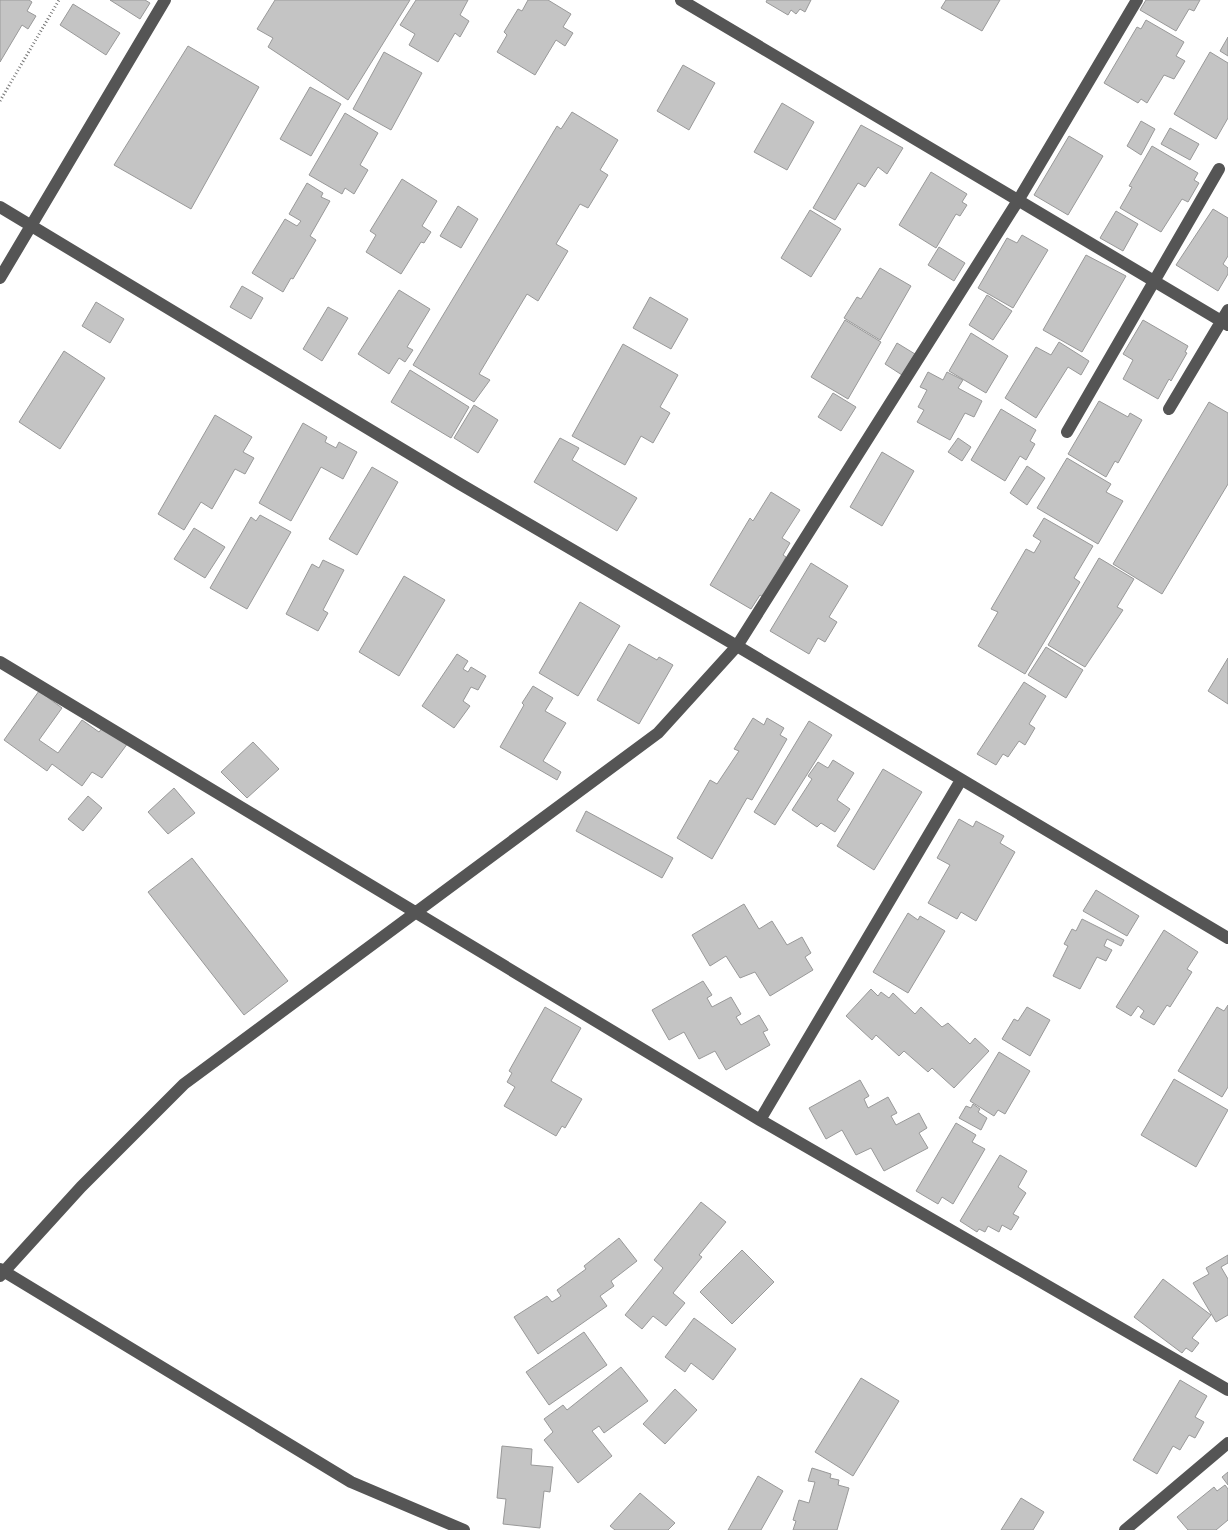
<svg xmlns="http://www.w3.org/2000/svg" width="1228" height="1530" font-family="Arial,sans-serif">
<rect width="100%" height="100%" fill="#fff"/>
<path fill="#c4c4c4" stroke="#999" d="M0,0h29l3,2 -5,9 9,5 -8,13 -6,-4 -22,37z
M110,0h35l5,3 -10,16z
M275,0h135l-62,100 -80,-53 5,-9 -16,-9z
M416,0h52l-8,15 9,6 -9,16 -5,-4 -17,29 -29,-17 6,-11 -15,-9z
M528,0h20l23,14 -8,13 10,6 -8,13 -9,-6 -21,35 -38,-23 10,-17 -3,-3 14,-23 4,2z
M767,0h44l-6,12 -5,-3 -4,5 -5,-4 -3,5 -22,-13z
M946,0h54l-18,31 -41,-23z
M1146,0h54l-6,11 -5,-2 -13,22 -36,-21z
M73,4l47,29 -14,22 -46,-30z
M1146,20l38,22 -8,14 9,5 -11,18 -10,-4 -17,28 -6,-4 -3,4 -34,-20 33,-56 4,2z
M1228,37v19l-8,-5z
M188,46l71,41 -68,122 -77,-44z
M384,52l38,21 -31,57 -38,-21z
M1210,52l18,11v55l-12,21 -42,-25z
M683,65l32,18 -26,47 -32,-19z
M310,87l31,17 -30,52 -31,-17z
M782,103l32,19 -27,48 -33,-18z
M572,112l46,28 -18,30 8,5 -20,33 -8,-4 -24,40 12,7 -30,50 -11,-7 -48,80 11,6 -16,22 -61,-37 144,-239 4,3z
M345,113l33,20 -18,32 8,5 -14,24 -9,-6 -3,6 -33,-19z
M1141,121l14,8 -14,26 -14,-9z
M861,125l42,23 -16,26 -9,-7 -13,20 -7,-4 -23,37 -22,-12z
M1170,128l29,16 -9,16 -29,-16z
M1069,136l34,20 -35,59 -34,-20z
M1152,146l46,27 -4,7 5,3 -11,19 -6,-3 -21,33 -41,-24 12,-21 -3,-1z
M931,172l36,22 -5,8 5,3 -7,11 -4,-2 -20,34 -37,-23z
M402,179l35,22 -15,25 9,6 -7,11 -3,-1 -20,32 -35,-22 10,-17 -6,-4z
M307,183l16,10 -2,4 9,4 -20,35 6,4 -23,39 -2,-1 -8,14 -31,-19 33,-54 12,7 4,-5 -12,-7z
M458,206l20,13 -17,29 -21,-12z
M1213,209l15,9v38l-5,8 5,4v6l-10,17 -42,-26z
M810,210l31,19 -30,48 -30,-19z
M1116,211l22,13 -15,27 -23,-13z
M1022,235l26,15 -35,58 -35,-20 29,-50 10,5z
M939,247l26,16 -11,18 -26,-16z
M1086,255l40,21 -44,76 -39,-22z
M880,268l31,18 -31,54 -36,-22 13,-21 4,2z
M242,286l21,12 -12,21 -21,-12z
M399,290l31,19 -23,38 6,3 -8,12 -6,-4 -10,16 -31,-20z
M987,295l25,16 -19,29 -24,-15z
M650,297l38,22 -17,30 -38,-21z
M96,302l28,17 -14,24 -28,-17z
M328,307l20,11 -26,43 -19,-12z
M845,320l36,22 -33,57 -37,-22z
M1143,320l45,26 -3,6 2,1 -16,28 -2,-2 -11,20 -35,-20 10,-19 -10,-6z
M971,333l37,23 -22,37 -37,-22z
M1059,342l30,19 -8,14 -13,-8 -32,51 -31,-20 31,-51 15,8z
M897,343l18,11 -13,21 -17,-11z
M623,344l55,31 -18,32 10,6 -17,30 -12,-7 -16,29 -53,-29z
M64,351l41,27 -45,71 -41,-27z
M410,370l59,37 -18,31 -60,-36z
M928,372l15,8 4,-8 16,8 -5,8 24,13 -8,16 -9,-4 -15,27 -33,-18 7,-12 -6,-3 9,-17 -7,-3z
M833,393l23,14 -15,24 -23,-14z
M1099,401l29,16 2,-4 12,7 -24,43 -3,-2 -9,16 -38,-23z
M1209,402l19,11v71l-66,110 -49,-30z
M474,405l24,15 -20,33 -24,-15z
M1001,409l35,21 -6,11 5,3 -9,16 -6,-4 -15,25 -34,-21z
M215,415l37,22 -9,15 11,6 -9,16 -10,-5 -23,40 -11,-7 -17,28 -26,-16z
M303,423l24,14 -2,5 11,6 3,-6 18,10 -14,27 -22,-12 -30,54 -32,-18z
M560,438l19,10 -7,12 65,38 -20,33 -83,-49z
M958,438l13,9 -9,14 -14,-9z
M882,452l32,19 -32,55 -32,-19z
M1067,458l44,26 -5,8 17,9 -25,43 -61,-36z
M1027,466l18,12 -18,27 -17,-12z
M372,467l26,15 -41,73 -28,-16z
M771,492l29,18 -18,28 8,5 -7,12 3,2 -23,40 -3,-2 -9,14 -41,-24 40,-67 3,3z
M260,515l31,17 -44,77 -37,-21 41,-71 5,4z
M1044,518l49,28 -19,32 6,4 -55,92 -47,-28 20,-34 -7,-3 35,-60 8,4 7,-12 -8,-5z
M194,528l31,19 -20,31 -31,-19z
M1099,558l35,21 -17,28 6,3 -38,57 -37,-22z
M323,560l21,10 -21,40 5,3 -10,18 -32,-17 26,-50 7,4z
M811,563l37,23 -19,31 8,5 -12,20 -7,-4 -9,16 -39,-23z
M404,576l41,24 -46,76 -40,-24z
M580,602l40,24 -42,70 -39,-23z
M629,644l28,16 2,-3 14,8 -34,59 -42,-24z
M1046,647l37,23 -17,28 -38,-23z
M457,654l11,7 -5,8 5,3 3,-5 15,9 -8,14 -7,-3 -8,14 7,5 -16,22 -32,-22z
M1228,658v46l-20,-13z
M1024,682l22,14 -17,28 6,4 -10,17 -6,-4 -11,16 -5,-3 -7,11 -19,-11z
M533,686l20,12 -8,13 21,12 -23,38 18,11 -4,8 -57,-33 24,-42 -2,-2z
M39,691l23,17 -23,32 19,13 24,-33 17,12 5,-6 24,17 -26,35 -10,-6 -10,14 -30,-22 -5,7 -43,-31z
M753,718l11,7 3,-7 17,10 -4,7 7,4 -35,61 -5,-2 -35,61 -35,-21 33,-58 7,4 22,-33 -5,-2z
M809,721l23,14 -57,90 -21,-13z
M253,742l26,27 -32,29 -26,-26z
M833,760l21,13 -17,27 13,9 -15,23 -14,-9 -4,4 -25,-17 20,-31 -4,-3 10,-14 10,6z
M883,769l39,23 -48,78 -37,-24z
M174,788l21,25 -27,21 -20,-22z
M88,796l14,12 -19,23 -15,-12z
M586,811l87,47 -11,20 -86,-47z
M959,819l14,8 3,-6 28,15 -4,7 15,9 -39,69 -15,-9 -4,7 -29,-16 22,-38 -13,-7z
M192,858l96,123 -44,34 -96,-123z
M1096,890l43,26 -12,20 -44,-25z
M744,904l15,25 13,-8 15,24 15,-8 9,16 -6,4 8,13 -43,26 -15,-24 -15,6 -14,-22 -16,10 -18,-31z
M908,913l10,7 2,-4 25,15 -37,62 -35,-21z
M1082,919l42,21 -3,6 -14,-7 -3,7 8,4 -6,11 -9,-4 -17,32 -27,-13 15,-30 -4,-2 8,-15 4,2z
M1164,930l34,22 -11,17 5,3 -22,35 -3,-2 -13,20 -14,-8 4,-6 -6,-5 -7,10 -15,-9z
M703,981l9,14 -5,3 5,9 19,-10 10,17 -5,3 5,8 18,-10 9,15 -5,2 7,13 -44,25 -11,-19 -16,8 -15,-27 -15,8 -17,-30z
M871,989l7,7 3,-4 8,6 4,-5 22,21 6,-7 21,20 6,-4 22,21 5,-6 14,13 -35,37 -22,-20 -4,4 -24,-21 -5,5 -23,-21 -4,5 -26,-24z
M1228,1005v82l-6,10 -44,-26 39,-64 7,4z
M545,1007l36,21 -30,53 31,18 -17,29 -3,-2 -6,10 -52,-30 11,-19 -8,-5 5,-9 -3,-2z
M1027,1007l23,13 -20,36 -28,-17 12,-20 4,2z
M999,1052l31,19 -25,43 -7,-4 -4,6 -24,-15z
M1174,1079l54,31 -32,57 -55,-32z
M860,1080l9,16 -5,3 4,9 20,-11 9,16 -6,3 5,9 23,-12 8,15 -8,5 9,15 -44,23 -13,-23 -15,7 -14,-25 -16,9 -17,-31z
M973,1104l7,5 -2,3 9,6 -6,12 -22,-12 7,-12 5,2z
M956,1123l20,12 -4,7 13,7 -32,55 -11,-7 -4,7 -22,-13z
M1000,1155l27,16 -9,16 8,6 -13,21 6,3 -8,13 -9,-5 -3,7 -11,-6 -3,6 -6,-3 -2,3 -17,-11z
M701,1202l25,20 -27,33 3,2 -29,36 12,10 -19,23 -13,-10 -11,13 -17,-14 38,-47 -9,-8z
M619,1238l18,23 -26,20 3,5 -14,10 7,10 -69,48 -24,-37 33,-21 5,6 9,-6 -4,-6 29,-21 -2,-3z
M742,1250l32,32 -42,42 -32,-32z
M1228,1255v8l-7,4 7,12v36l-12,7 -23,-39 16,-9 -3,-6z
M1163,1279l48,36 -19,23 7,5 -7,9 -6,-4 -4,5 -48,-36z
M694,1318l42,31 -23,31 -22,-17 -6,9 -20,-15z
M584,1332l23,33 -58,40 -23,-33z
M621,1367l27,34 -44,32 -5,-7 -7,5 20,25 -34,27 -34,-43 9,-8 -9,-13 19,-14 4,5z
M861,1378l38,23 -46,75 -38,-24z
M1180,1380l27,16 -12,21 9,5 -9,16 -6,-3 -9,15 -7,-4 -16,28 -24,-14z
M675,1389l22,21 -32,34 -22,-20z
M502,1446l30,3 -1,16 22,2 -3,25 -6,-1 -4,37 -37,-4 3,-25 -9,-1z
M812,1468l19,6 -1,4 9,2 -1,5 11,3 -12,42h-44l3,-9 -3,-1 6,-20 10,3 6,-21 -7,-1z
M1228,1472v13l-6,-8z
M758,1476l25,15 -22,39h-33z
M1225,1485l3,4v31l-12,10h-28l-11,-13 37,-30 3,4z
M640,1493l35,30 -7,7h-53l-5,-4z
M1021,1498l23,14 -11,18h-32z"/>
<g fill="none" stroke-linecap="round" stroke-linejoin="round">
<path stroke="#777" stroke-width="3" stroke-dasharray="1 2.5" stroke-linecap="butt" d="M0,101l59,-101"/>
<path stroke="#555" stroke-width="12" d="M681,0l547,325
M0,207l460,277 277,162 491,292
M0,278l165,-278
M1169,409l59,-99
M1067,432l152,-263
M0,662l760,458 468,270
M760,1120l201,-340
M0,1269l351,213 113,48
M0,1276l81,-89 103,-103 474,-351 79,-87 282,-447 118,-199
M1125,1530l103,-87"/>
</g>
</svg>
